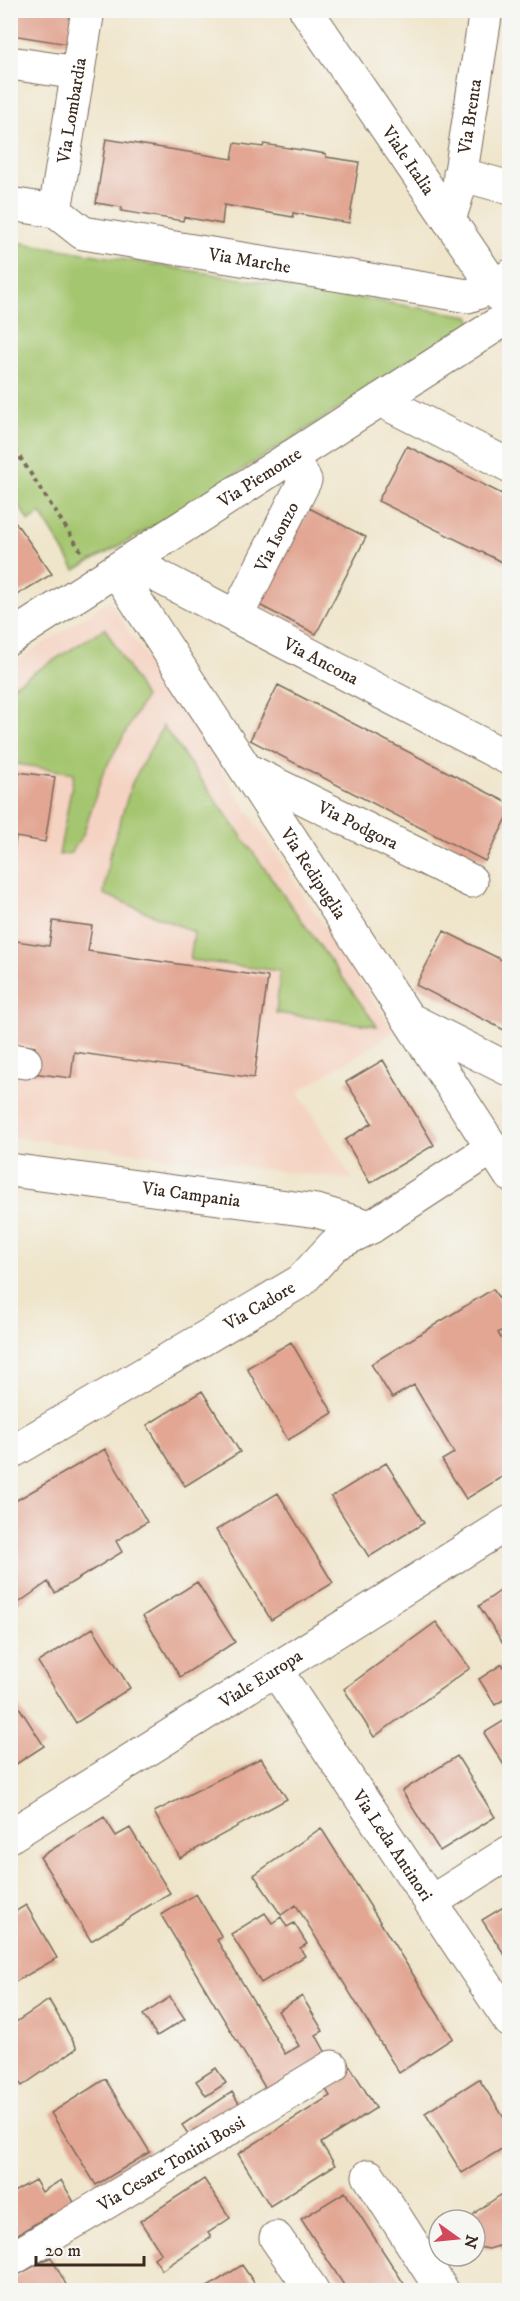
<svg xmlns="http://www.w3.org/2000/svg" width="520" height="2301" font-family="'IM FELL DW Pica',serif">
<rect width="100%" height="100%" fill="#f6f6f2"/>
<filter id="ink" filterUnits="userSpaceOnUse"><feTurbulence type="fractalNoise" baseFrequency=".0167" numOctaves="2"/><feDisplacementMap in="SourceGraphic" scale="12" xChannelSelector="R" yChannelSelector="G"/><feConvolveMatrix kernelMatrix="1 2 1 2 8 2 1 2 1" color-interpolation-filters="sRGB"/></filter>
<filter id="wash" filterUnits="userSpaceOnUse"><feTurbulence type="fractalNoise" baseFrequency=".008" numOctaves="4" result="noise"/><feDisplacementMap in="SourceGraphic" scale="24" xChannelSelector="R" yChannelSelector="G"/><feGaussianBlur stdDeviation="1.35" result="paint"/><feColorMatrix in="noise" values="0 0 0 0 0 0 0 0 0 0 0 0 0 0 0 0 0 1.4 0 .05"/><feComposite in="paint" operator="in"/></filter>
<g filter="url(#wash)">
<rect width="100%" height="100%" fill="#efe5cb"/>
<path fill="#f5d3c2" d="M109,601l285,431 -96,60 55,88 -342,-43v-472z"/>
<path fill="#a5c66f" stroke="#707846" stroke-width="1.5" d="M11,241l458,75 4,8 -334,211 -64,35 -34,-57 -12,9 -14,-23 -4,3z
M105,628l40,69 -42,76 -20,62 -12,18 -12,2 15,-82 -63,-10v-76z
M163,726l214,300 -101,-13 4,-42 -90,-11 4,-28 -90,-38 5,-37 23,-74z"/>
<g id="blocks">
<path fill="#e2a693" d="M15,10h59l-6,34 -57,-9z
M106,139l126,20 3,-16 28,4 1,-3 62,10v3l33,5 -10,61 -56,-10v4l-69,-12 -2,19 -38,-7 -1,4 -62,-10 1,-4 -26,-4z
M407,446l103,52v68l-132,-65z
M309,508l57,29 -50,97 -57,-29z
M13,519l39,55 -42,25v-79z
M278,685l232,119v8l-25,49 -235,-121z
M10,771l45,6 -10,65 -29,-5 -4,28z
M53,921l39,5 -4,25 180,26 -14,101 -180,-26 -3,26 -39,-5 3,-26 -25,-4v-103l39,6z
M444,931l66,33v69l-94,-48z
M383,1060l51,85 -64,38 -25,-43 27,-17 -26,-41z
M493,1289l17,27v9l-12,8 12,20v119l-44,27 -24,-39 12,-7 -40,-68 -22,13 -21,-34z
M291,1342l42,71 -45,27 -41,-72z
M202,1391l38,61 -55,34 -38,-61z
M105,1449l42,73 -31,19 6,11 -67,41 -7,-11 -34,24 -4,-5v-97z
M386,1463l38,60 -55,34 -38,-60z
M278,1493l55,90 -62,37 -55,-90z
M197,1582l38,60 -55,35 -37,-61z
M510,1584v70l-31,-48z
M436,1622l34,46 -96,69 -30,-48z
M93,1628l37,60 -54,35 -38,-61z
M502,1664l8,12v20l-15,9 -16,-26z
M10,1693l34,53 -34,22z
M510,1717v58l-26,-42z
M457,1756l38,61 -55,34 -38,-60z
M261,1758l26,41 -107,59 -26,-46z
M104,1817l12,19 14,-8 40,65 -79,48 -51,-84z
M321,1828l132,210 -54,35 -103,-168 -15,10 -27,-40z
M196,1894l26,43 -5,3 68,114 14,-8 -21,-35 24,-15 21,35 -7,4 11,20 -60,36 -106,-176z
M510,1903v60l-28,-43z
M26,1905l31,53 -47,27v-76l3,4z
M265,1913l7,10 9,-6 6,10 7,-4 13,21 -7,4 5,8 -44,27 -30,-49z
M170,1997l15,22 -28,17 -14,-21z
M49,2000l28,48 -55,38 -12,-17v-43z
M350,2066l26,42 -55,35 14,22 -65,41 -32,-52 92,-58 -8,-13z
M216,2068l10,15 -20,13 -10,-15z
M105,2079l45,73 -54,33 -45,-72z
M479,2079l31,48v17l-48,29 -37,-60z
M232,2092l10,16 -49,33 -11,-16z
M204,2179l26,39 -22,15 3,4 -49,33 -8,-12 7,-5 -21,-32z
M35,2180l7,12 19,-12 17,29 -22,13 -5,-8 -38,23 5,9 -8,4v-56z
M510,2184v70l-4,-5 -3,3 -4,-6 -10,3 -11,-2 -3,-3v-24h-6l8,-9 31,-21 -2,-4z
M345,2192l63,98h-61l-46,-71z
M51,2257l18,33h-59v-11z
M242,2265l17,25h-56z"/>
</g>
</g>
<g filter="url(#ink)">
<use href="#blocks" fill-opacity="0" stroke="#7a6b5b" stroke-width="1.5"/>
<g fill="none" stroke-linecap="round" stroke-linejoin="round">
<g stroke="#7a6b5b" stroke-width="35">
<g id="minor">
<path id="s1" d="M306,10l201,295"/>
<path d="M10,63l68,10"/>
<path d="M460,174l50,14"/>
<path id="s2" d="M10,204l45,7 28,22 385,63 26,-9 16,-11"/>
<path id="s3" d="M55,211l33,-201"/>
<path id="s4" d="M449,220l9,-29 28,-181"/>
<path d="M380,400l130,66"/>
<path id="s5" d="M137,557l9,13 364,189"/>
<path id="s6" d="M116,570l394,605"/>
<path id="s7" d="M236,617l69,-137 -14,-23"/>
<path id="s8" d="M10,638l500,-322"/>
<path id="s9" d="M247,770l224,111"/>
<path d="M409,1019l101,51"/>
<path d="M10,1060l15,2"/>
<path id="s10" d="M10,1170l307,41 54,16"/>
<path id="s11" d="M15,1450l286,-169 33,-36 37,-18 121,-79"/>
<path id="s12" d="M275,1669l235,352"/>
<path id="s13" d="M10,1836l500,-314"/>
<path d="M431,1902l79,-50"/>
<path d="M369,2176l73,114"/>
<path d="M276,2238l36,52"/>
<path id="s14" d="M10,2260l322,-193"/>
</g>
</g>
<path stroke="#7a6b5b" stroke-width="4" stroke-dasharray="4.5 4.5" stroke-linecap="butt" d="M10,442l71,109"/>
<use href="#minor" stroke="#fff" stroke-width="33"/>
</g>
</g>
<g text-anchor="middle" stroke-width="6" stroke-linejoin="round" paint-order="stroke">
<g font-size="18" fill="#3b2a1e" stroke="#f6f6f2">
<text dy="6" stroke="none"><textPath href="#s3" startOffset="102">Via Lombardia</textPath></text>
<text dy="6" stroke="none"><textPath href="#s4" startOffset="106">Via Brenta</textPath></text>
<text dy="6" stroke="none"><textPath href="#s1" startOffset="182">Viale Italia</textPath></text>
<text dy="6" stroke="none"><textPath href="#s2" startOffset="250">Via Marche</textPath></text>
<text dy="6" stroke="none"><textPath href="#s8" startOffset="297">Via Piemonte</textPath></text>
<text dy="6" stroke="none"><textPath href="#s7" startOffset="90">Via Isonzo</textPath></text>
<text dy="6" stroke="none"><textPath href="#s5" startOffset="213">Via Ancona</textPath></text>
<text dy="6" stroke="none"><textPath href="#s9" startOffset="124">Via Podgora</textPath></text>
<text dy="6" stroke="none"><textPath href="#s6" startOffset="362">Via Redipuglia</textPath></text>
<text dy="6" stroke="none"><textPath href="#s10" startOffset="183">Via Campania</textPath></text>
<text dy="6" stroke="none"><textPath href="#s11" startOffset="284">Via Cadore</textPath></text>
<text dy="6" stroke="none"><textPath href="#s13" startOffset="296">Viale Europa</textPath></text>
<text dy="6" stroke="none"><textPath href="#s12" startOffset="212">Via Leda Antinori</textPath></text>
<text dy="6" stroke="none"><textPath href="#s14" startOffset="188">Via Cesare Tonini Bossi</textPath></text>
</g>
</g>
<rect width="520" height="2301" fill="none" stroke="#f6f6f2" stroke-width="36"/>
<g transform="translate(457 2238) rotate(105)"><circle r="28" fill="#f6f6f2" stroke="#aba49d" stroke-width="1.5"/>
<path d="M0-4.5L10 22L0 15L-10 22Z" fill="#d1495b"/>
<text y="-9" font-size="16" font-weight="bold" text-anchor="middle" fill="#3b2a1e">N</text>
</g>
<path d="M36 2256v9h108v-9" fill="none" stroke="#3b2a1e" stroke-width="3"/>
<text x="45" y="2256" font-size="18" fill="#3b2a1e" stroke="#f6f6f2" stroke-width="4.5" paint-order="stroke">20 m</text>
</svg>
